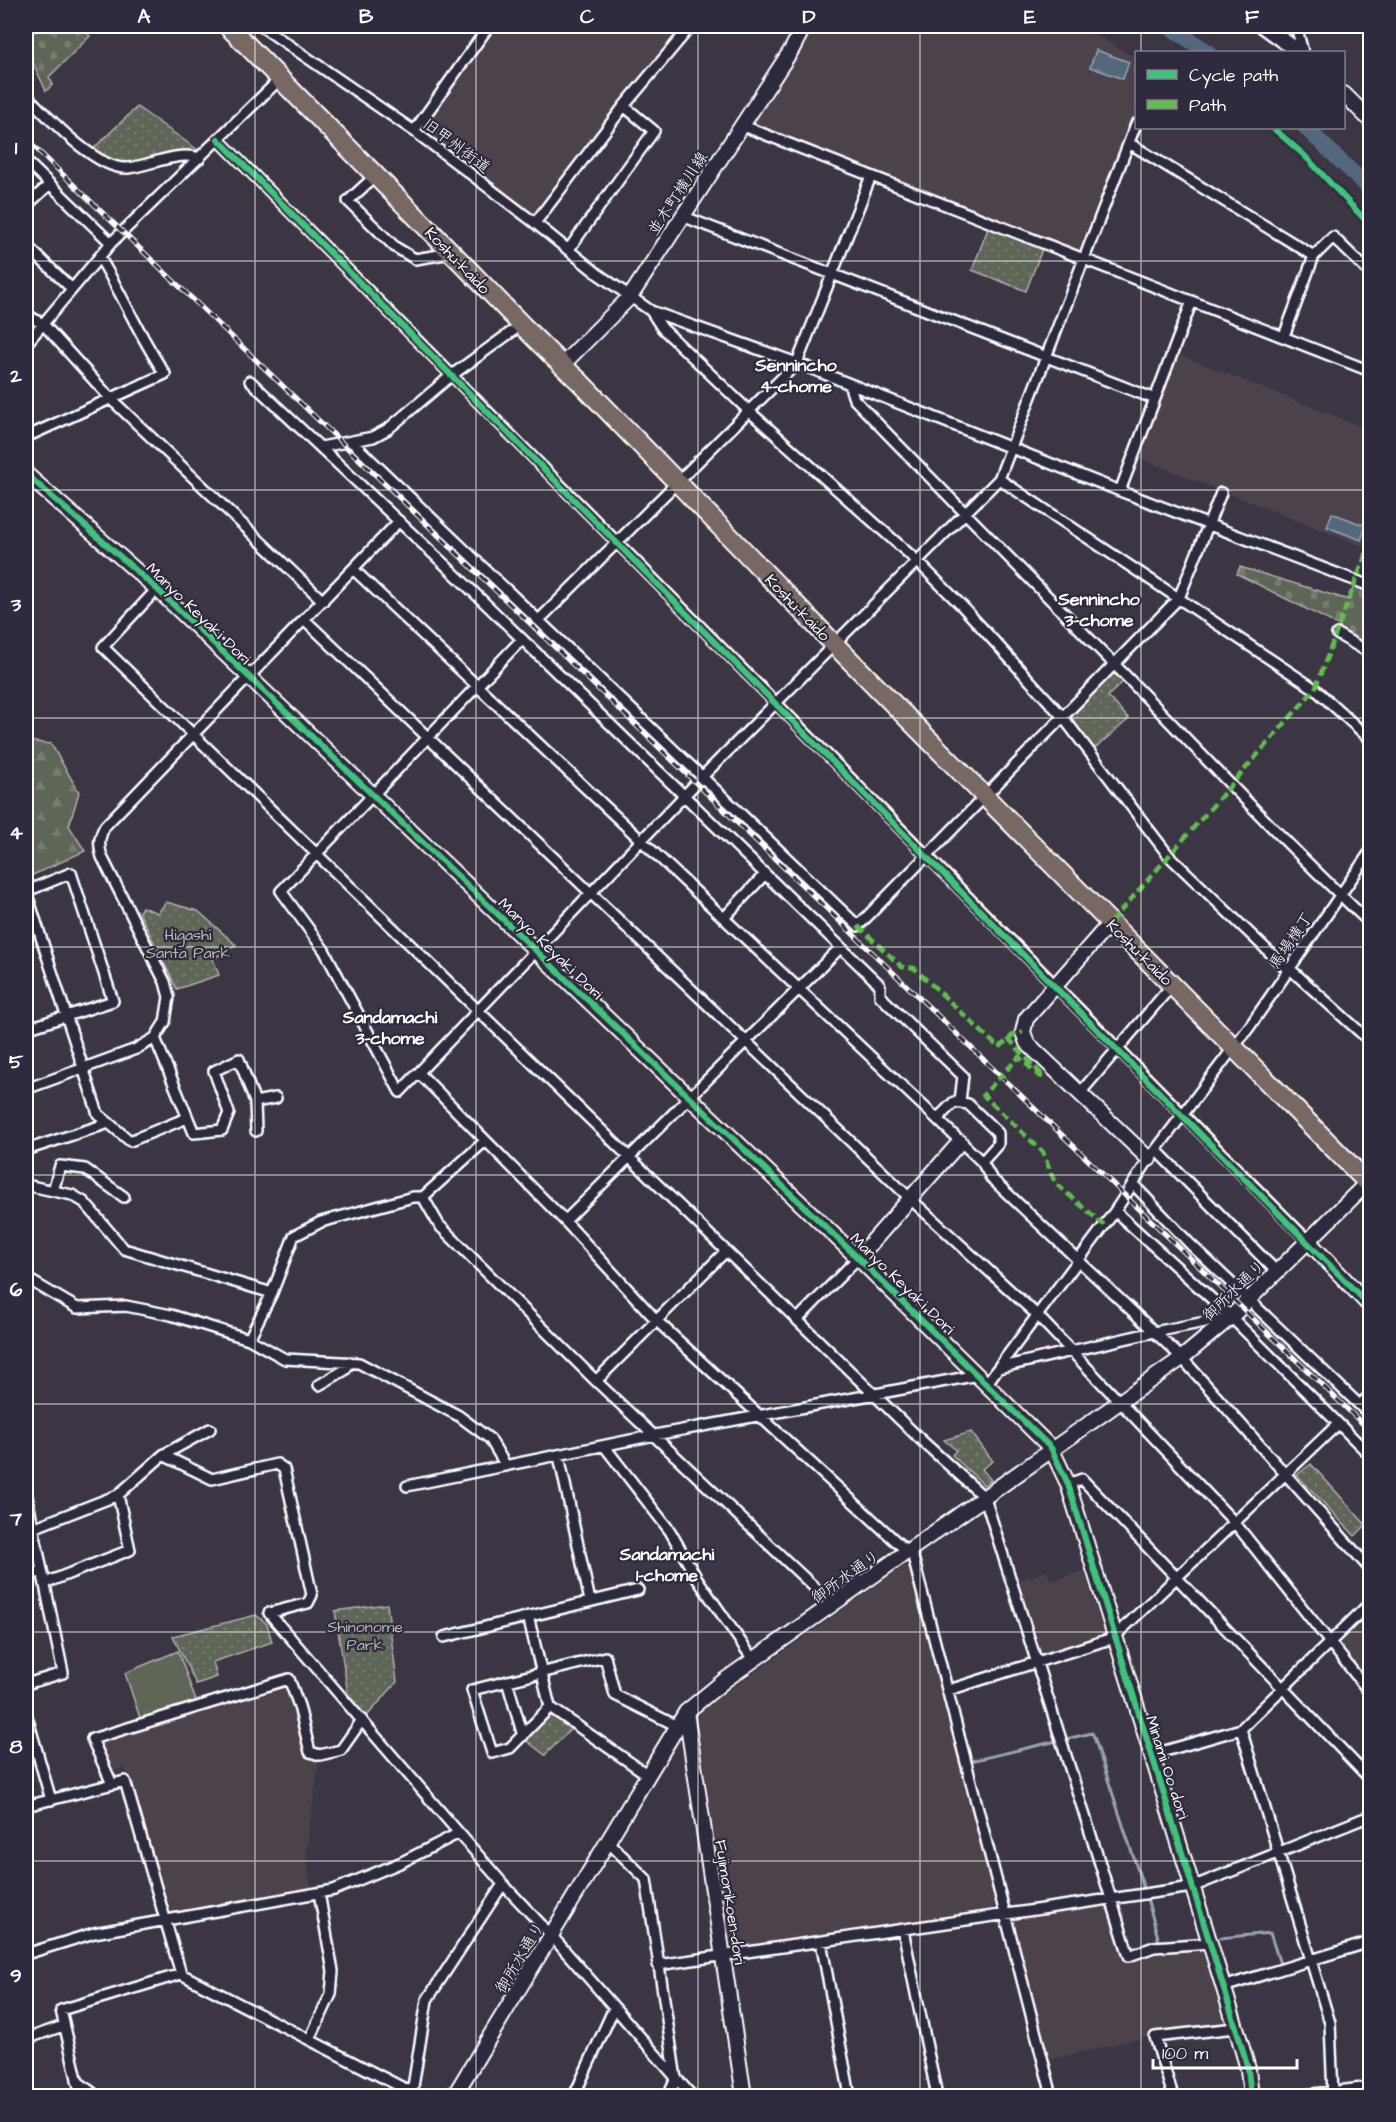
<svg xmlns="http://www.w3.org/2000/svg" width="1396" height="2122" font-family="'Architects Daughter','Klee One',sans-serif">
<defs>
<pattern id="grass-dots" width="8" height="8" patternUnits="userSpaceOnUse" patternTransform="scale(1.5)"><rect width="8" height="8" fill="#5e6659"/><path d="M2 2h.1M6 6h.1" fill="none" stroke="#767d72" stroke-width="1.8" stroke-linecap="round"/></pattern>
<pattern id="forest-firs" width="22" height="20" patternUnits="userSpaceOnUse" patternTransform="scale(1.5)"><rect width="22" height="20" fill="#5e6659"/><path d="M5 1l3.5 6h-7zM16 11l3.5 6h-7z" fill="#767d72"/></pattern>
<pattern id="cemetery-stones" width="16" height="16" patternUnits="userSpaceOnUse" patternTransform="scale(1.5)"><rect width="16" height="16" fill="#5e6659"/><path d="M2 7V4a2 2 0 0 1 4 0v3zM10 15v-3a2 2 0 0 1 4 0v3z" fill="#767d72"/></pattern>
<pattern id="water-ripples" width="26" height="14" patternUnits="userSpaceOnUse" patternTransform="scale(1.5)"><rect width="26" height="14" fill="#52677d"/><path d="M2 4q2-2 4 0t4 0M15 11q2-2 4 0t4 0" fill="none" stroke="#6c7e90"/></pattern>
</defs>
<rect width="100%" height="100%" fill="#3c3544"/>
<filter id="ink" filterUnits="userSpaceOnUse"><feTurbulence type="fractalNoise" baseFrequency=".0167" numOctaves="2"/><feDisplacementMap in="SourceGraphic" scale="12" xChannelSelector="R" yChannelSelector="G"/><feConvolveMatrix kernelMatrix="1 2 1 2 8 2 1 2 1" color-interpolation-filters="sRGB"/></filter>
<g filter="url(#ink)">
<path fill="#4c424c" d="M495,26h190l-74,87 -77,101 -107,-78 -2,-9z
M814,26h266l56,32v66l-51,131 -332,-131z
M1179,355l191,75v103l-5,14 -229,-90z
M904,1566l5,1 89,337 -4,4 -259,39 -4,-3 -34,-224 3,-9z
M1047,1571l4,10 33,-10 22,70 -69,21 -25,-79z
M1370,1610v77l-31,-41v-5z
M287,1688l20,65 2,4 10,3 -13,94 5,33 -138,24 -6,-3 -42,-141 -15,5 -11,-30 2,-3z
M1110,1899l19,57 72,-12 26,85 -76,7 -108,25 -37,-147z"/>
<path fill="url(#grass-dots)" stroke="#aeb2ac" stroke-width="1.5" d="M137,107l61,43 -72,14 -23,-7 -11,-7z
M989,226l54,21 -17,44 -54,-21z
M1118,674l6,7 -16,15 21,23 -36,31 -26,-34 42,-41z
M166,902l32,9 38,34 -23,14 6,16 -42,14 -38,-77 3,-5 16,6z
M971,1432l22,29 -11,8 9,11 -7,5 -32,-30 4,-5 -12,-10z
M1311,1464l55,61 -11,11 -58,-61z
M387,1604l10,78 -31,35 -18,-23 -13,-83z
M256,1615l11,9 5,18 -59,20 4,15 -21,7 -23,-48z
M549,1714l23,14 -27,27 -21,-16z"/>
<path fill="url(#forest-firs)" stroke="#aeb2ac" stroke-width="1.5" d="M26,741l25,3 28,48 -10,34 16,25 -59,27z"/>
<path fill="url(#cemetery-stones)" stroke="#aeb2ac" stroke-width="1.5" d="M39,26h46l-2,2 7,8 -41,41 4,7 -7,7 -20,-44v-5z
M1240,567l109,33 5,-15 16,7v61l-33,-19 3,-8 -103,-52z"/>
<path fill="#5e6659" stroke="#aeb2ac" stroke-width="1.5" d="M178,1651l18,50 -56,17 -15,-45z"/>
<path fill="url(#water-ripples)" stroke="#97a4b1" stroke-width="1.5" d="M1096,50l33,12 -6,17 -33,-12z
M1332,513l34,13 -5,14 -34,-13z"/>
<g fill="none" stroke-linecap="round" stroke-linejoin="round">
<path stroke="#97a4b1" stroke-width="3" d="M1287,26l3,13
M1066,1739l26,-6 2,4 49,149
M971,1761l86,-20
M1147,1898l12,43
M1220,1938l50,-5 10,31"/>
<path stroke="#52677d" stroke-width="16" d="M1168,26l40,26
M1306,128l64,61"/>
<g stroke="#fff" stroke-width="14">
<path id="street" d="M261,26l153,105 121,92 63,51 53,37 146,52 323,128 250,95
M1296,26l7,26
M26,95c21,21 71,76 102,73 25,-3 48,-17 72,-10
M741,125l629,246
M414,131l75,-105
M218,139l1090,1102
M1129,143l185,113 -30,80
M26,161l85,82
M374,177l-26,24 47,46 20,12 37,-6
M26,206l24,-22
M682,216l473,183
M535,223l89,-117 67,-80
M26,245l46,44
M569,249l85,-118 -30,-25
M1314,256l19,-19 37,36
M651,311l11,17 88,84 167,149 46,46 99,109 107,140 119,114
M26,314l18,11 67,74 212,202
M26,344l85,-101 170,-165
M250,381l211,199 419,405v11l83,80 -3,25
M849,384l5,15c86,90 174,177 261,266 85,87 167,176 255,258
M26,437l139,-63c-25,-37 -42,-78 -65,-116
M352,442l506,484 321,-328 42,-105
M321,447l52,-10 15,-8 64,-54 69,-50
M999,479l316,210 55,50
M1120,491l72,-190
M353,569l584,550 45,43 9,16 191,180 188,211
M157,589l-54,58 817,792 65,59 144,458 25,-9 56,-4
M305,620l612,585 120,110 198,208 135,170
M539,620l258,-257 74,-187
M1337,634l33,19
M522,639l-241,252 43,59 76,142 303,-316 296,-297 137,-355
M26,891l72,223 32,27 57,-23
M724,918l41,-44
M1289,968l81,73
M26,1029l87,-28 -42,-128 -44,18
M155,1038l39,95 28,-3 7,-17 -15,-42 25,-12 16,43 21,-4
M419,1073l146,148 93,101 255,235 139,539
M26,1089l110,-40 19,-11 10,-16 4,-25 -4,-15 -63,-125c-4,-13 -3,-20 3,-31l294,-305
M1080,1093l93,-109
M255,1102l1,29
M937,1119l17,-17 14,2 30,29v11l-16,18
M26,1150l83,-27
M1156,1150l120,121
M1133,1184l56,59 181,172
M26,1185l46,10 12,7 40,47 148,44
M53,1191l7,-25 25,3 39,28
M423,1197l16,28 157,156 237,224
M1115,1211l110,100 145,144
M565,1221l276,-274
M26,1278l51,30 49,-2 45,9 78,24 36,20 74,4 100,53 31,23 16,27
M798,1319l60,-61
M249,1339l23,-46 22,-57 27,-14 92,-25h10l62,-56
M998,1368l117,-157 34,-52 101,-133 120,-174
M596,1381l130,-130
M987,1383l11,-15 156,-36 77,-15
M319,1385l26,-15 4,-7
M1360,1405l10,-10
M605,1447l65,84 26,46 58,84
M163,1455l47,-26
M559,1456l31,145
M1068,1484l14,-5 288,300
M407,1486l248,-51 323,-60
M26,1492l37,181 -37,11
M33,1528l85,-33 45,-40 49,24 65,-15 7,5 28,126 -4,8 -39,10 234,271 48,51 141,161
M26,1575l16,-4
M45,1583l85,-33 -12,-55
M528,1616l22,91 98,68
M444,1637l194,-47
M507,1681l16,55
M949,1690l164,-52 225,-214
M550,1707l-40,41 -18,5 -20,-63 133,-33 10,38 62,31
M26,1713l25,87
M1241,1729l89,294 3,73
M1151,1755l90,-26 129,-126
M112,1784l-20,-45 197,-60 10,27 11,46 10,3 21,-5 21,-30
M26,1806l99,-25 56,193
M608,1842l38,37 30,200 -8,17
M903,1930l34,166
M821,1942l29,154
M26,1954l68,-21 240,-43 68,-28 57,-29
M658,1965l534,-78 178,-71
M1223,1987l147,-45
M26,2039l37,-13
M310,2039l21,-45 2,-23 -14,-78
M77,2081l20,15
M412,2093l15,-93 76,-116
M81,2096l-20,-86 120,-36 238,122
M574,2096l40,-88
M1173,2096l-18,-59 80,-9
M1297,2096l73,-9"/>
</g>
<g stroke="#fff" stroke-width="18">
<path id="secondary" d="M1263,26l36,26
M1344,94l26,26
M562,365l68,-68 162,-248 12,-23
M26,474l131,115 701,669 193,190 17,36 170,550 10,35 3,27
M1111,922l-85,97 -3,13 4,11 122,116
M1308,1241l62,65
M858,1258l102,-116
M686,1712l58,384
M454,2096l232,-384 39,-32 457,-322 49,-41 139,-137"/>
</g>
<g stroke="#fff" stroke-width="22">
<path id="highway" d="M228,26c75,75 148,151 223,226 43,43 83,88 128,129l255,263 536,541"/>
</g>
<use href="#street" stroke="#2f2a3d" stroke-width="9"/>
<use href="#secondary" stroke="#2f2a3d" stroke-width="14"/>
<use href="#highway" stroke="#776864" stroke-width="18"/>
<g stroke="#fff" stroke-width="5">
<path id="rail" d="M26,139l1344,1292"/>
</g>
<use href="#rail" stroke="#2f2a3d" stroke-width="3" stroke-dasharray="9" stroke-linecap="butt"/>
<path stroke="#5fbe4e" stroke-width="4.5" stroke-dasharray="9 4.5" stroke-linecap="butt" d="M1111,922l204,-233 55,-146
M858,926l44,41 12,1 85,80 15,-14 9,-2
M1008,1038l36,39 -5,-1 -20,-19 -36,38 60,57 12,31 49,42"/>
<g stroke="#2f2a3d" stroke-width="10">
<path id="cycleway" d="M1273,128l31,27 66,70
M218,139l1152,1167
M26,474l131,115 701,669 193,190 17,36 170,550 10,35 3,27"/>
</g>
<use href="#cycleway" stroke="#40c37c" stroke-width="6"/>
</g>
</g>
<path fill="none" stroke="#fff" stroke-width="1.5" stroke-opacity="0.55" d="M255,26v2070M476,26v2070M698,26v2070M920,26v2070M1141,26v26M1141,128v1968M26,261h1344M26,490h1344M26,718h1344M26,947h1344M26,1175h1344M26,1404h1344M26,1632h1344M26,1861h1344"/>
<g text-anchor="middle" stroke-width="4.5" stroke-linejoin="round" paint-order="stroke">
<g font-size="16" fill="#fff" stroke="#2f2a3d">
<text transform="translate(457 145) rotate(37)" y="6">旧甲州街道</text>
<text transform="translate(677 193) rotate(-57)" y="6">並木町横川線</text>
<text transform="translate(458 260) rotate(46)" y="6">Koshu-kaido</text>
<text transform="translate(798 607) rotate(46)" y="6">Koshu-kaido</text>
<text transform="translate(199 613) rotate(44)" y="6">Manyo Keyaki Dori</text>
<text transform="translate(1290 940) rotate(-56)" y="6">馬場横丁</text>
<text transform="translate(551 948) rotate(44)" y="6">Manyo Keyaki Dori</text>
<text transform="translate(1140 952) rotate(45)" y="6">Koshu-kaido</text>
<text transform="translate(903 1283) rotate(44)" y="6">Manyo Keyaki Dori</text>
<text transform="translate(1233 1290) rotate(-44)" y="6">御所水通り</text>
<text transform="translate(845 1576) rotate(-35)" y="6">御所水通り</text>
<text transform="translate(1168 1767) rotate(72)" y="6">Minami Oo dori</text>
<text transform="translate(731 1902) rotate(81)" y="6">Fujimorikoen-dori</text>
<text transform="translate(519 1957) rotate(-59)" y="6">御所水通り</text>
</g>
<g font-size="16" fill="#b7bab4" stroke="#2f2a3d">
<text x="188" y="940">Higashi<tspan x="188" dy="18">Santa Park</tspan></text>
<text x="365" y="1632">Shinonome<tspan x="365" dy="18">Park</tspan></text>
</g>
<g font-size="18" font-weight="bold" fill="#fff" stroke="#2f2a3d">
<text x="796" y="371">Sennincho<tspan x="796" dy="21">4-chome</tspan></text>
<text x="1099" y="605">Sennincho<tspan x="1099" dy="21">3-chome</tspan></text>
<text x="390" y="1023">Sandamachi<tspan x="390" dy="21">3-chome</tspan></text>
<text x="667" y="1560">Sandamachi<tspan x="667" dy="21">1-chome</tspan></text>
</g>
</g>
<rect width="1396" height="2122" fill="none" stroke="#2f2a3d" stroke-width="66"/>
<rect x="1135" y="51" width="210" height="78" fill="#2f2a3d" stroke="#827f8b" stroke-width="1.5"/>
<rect x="1147" y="70" width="30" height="9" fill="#40c37c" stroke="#827f8b" stroke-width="1.5"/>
<text x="1189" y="81" font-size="18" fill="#ffffff">Cycle path</text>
<rect x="1147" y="100" width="30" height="9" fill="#5fbe4e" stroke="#827f8b" stroke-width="1.5"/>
<text x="1189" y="111" font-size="18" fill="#ffffff">Path</text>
<path d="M1153 2059v9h144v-9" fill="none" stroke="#ffffff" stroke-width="3"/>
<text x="1162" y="2059" font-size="18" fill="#ffffff" stroke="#2f2a3d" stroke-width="4.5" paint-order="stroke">100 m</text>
<rect x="33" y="33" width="1330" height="2056" fill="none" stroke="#fff" stroke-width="2"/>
<g font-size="20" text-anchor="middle" font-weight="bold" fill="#fff">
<text x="144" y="23">A</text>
<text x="366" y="23">B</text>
<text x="587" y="23">C</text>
<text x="809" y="23">D</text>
<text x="1030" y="23">E</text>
<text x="1252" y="23">F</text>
<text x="16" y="154">1</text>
<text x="16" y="382">2</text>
<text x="16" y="611">3</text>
<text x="16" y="839">4</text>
<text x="16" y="1068">5</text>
<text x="16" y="1296">6</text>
<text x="16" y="1525">7</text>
<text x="16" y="1753">8</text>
<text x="16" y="1982">9</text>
</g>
</svg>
